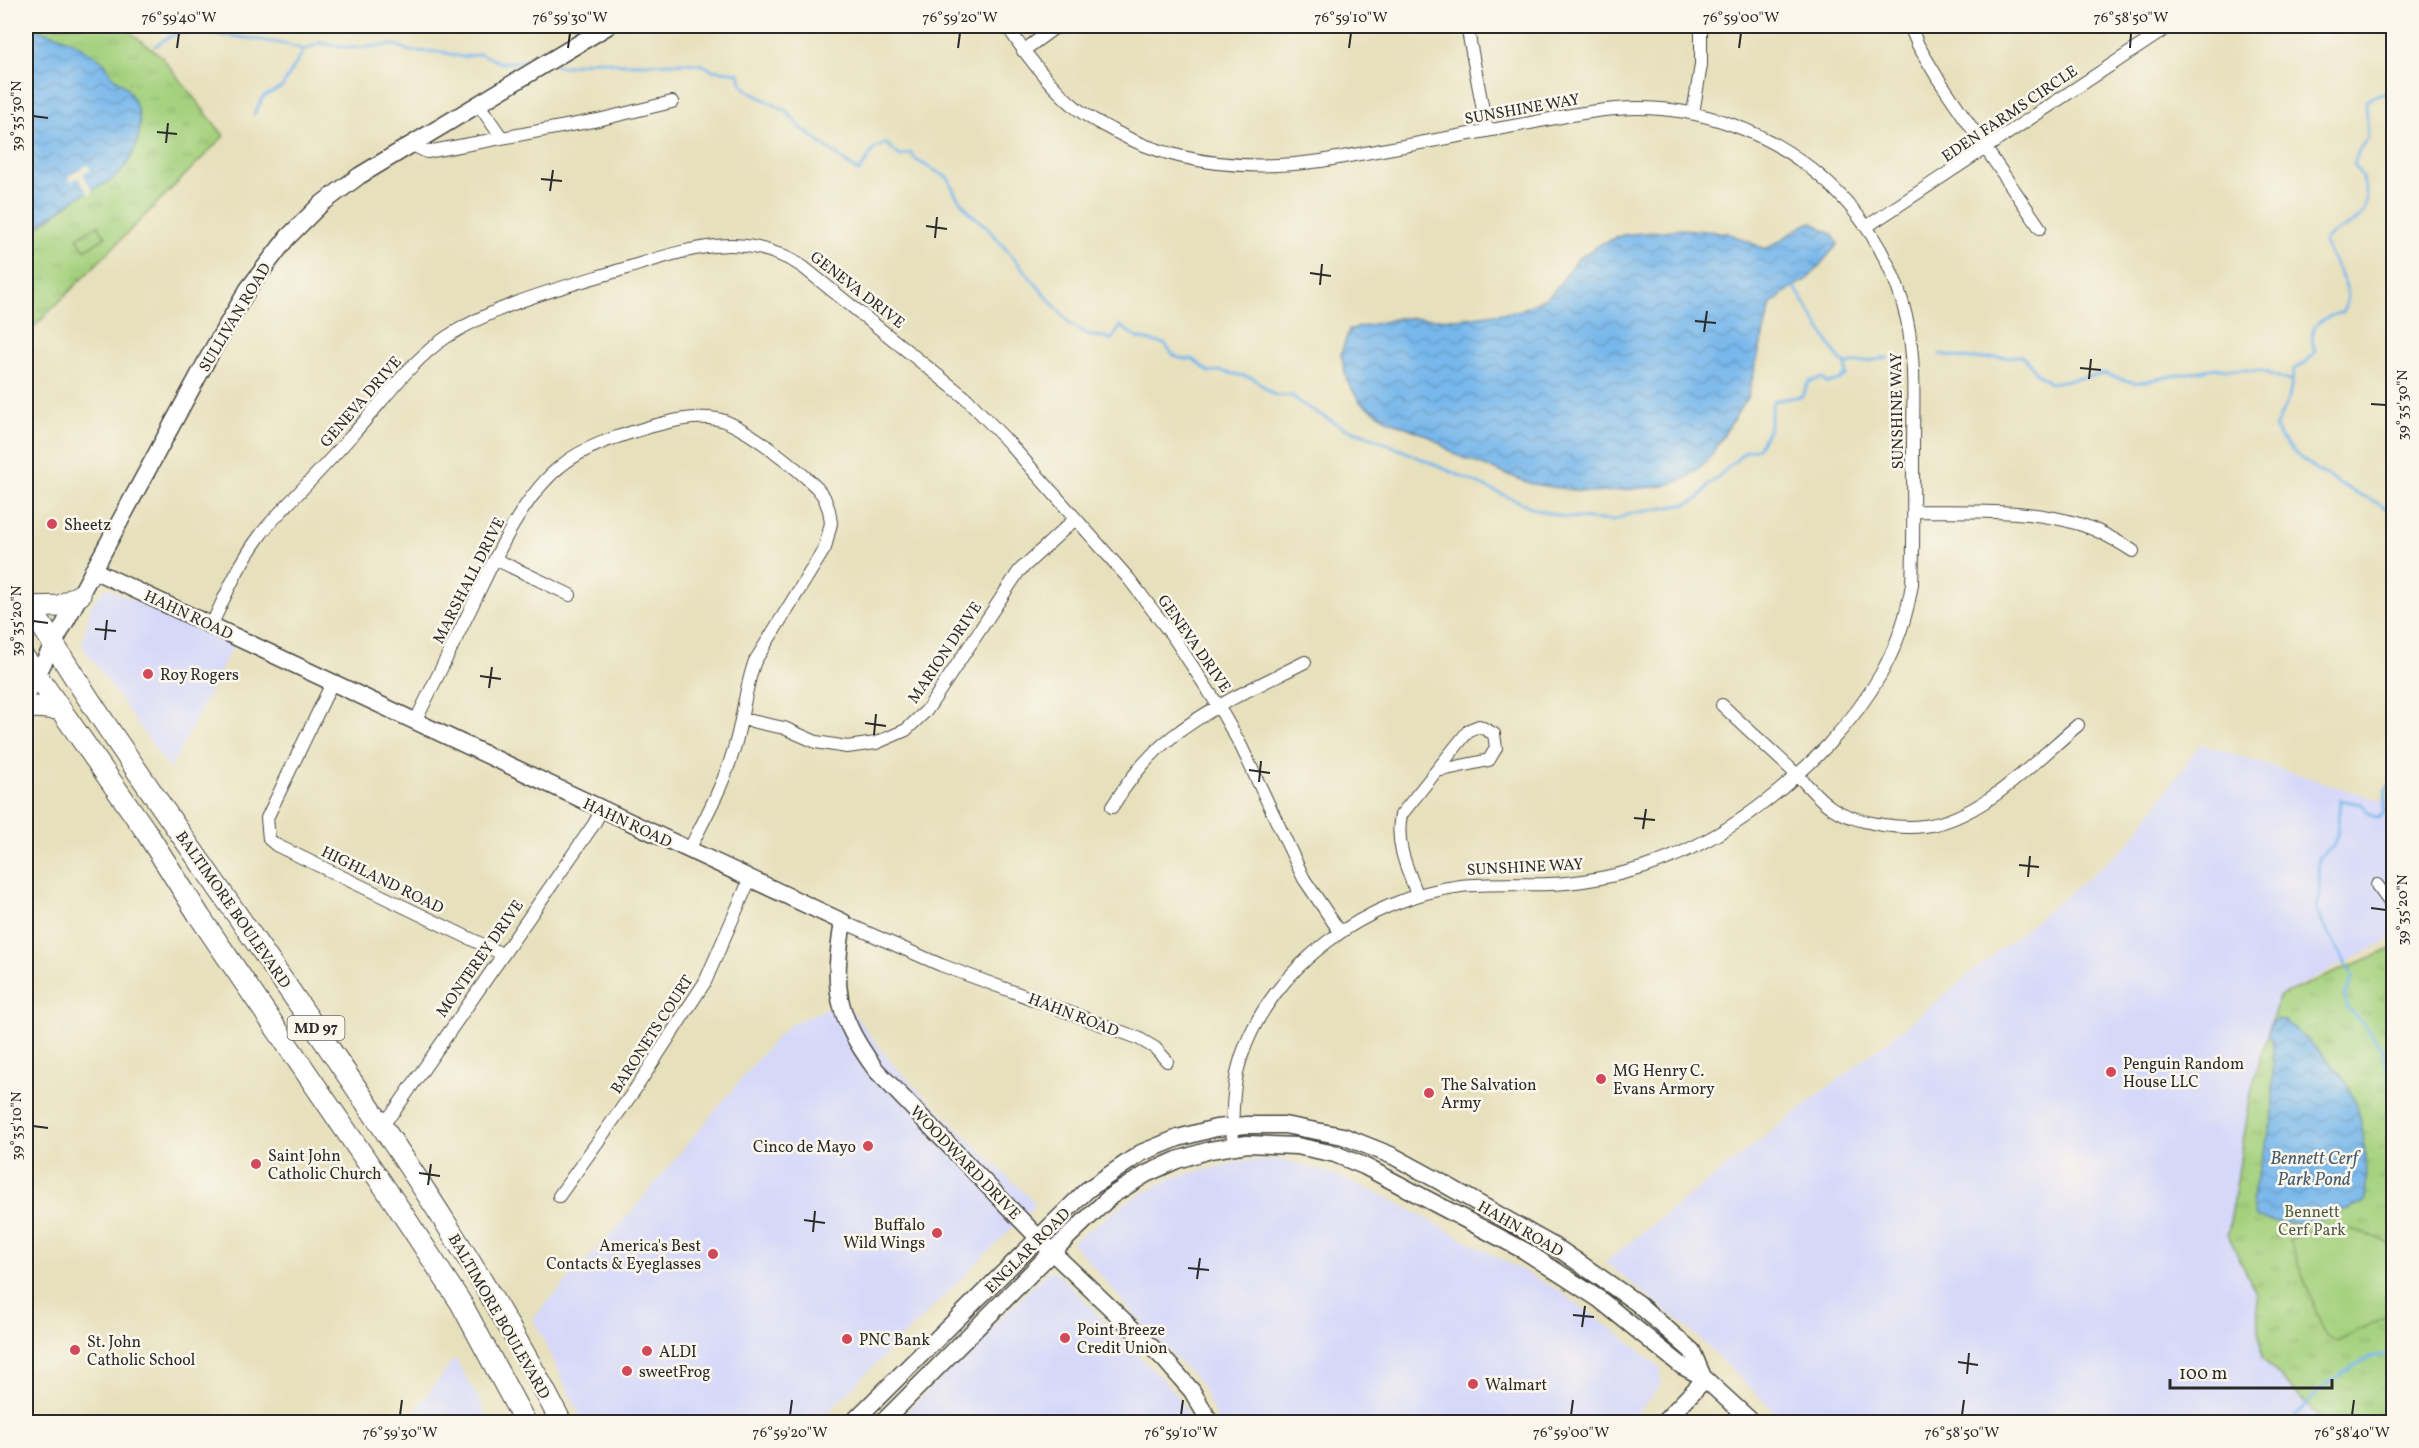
<svg xmlns="http://www.w3.org/2000/svg" width="2419" height="1448" font-family="Vollkorn,serif">
<defs>
<pattern id="grass-tufts" width="24" height="20" patternUnits="userSpaceOnUse" patternTransform="scale(1.5)"><rect width="24" height="20" fill="#a5d17e"/><path d="M3 7l-1-3M5 7V3M7 7l1-3M15 17l-1-3M17 17v-4M19 17l1-3" fill="none" stroke="#8eb46d"/></pattern>
<pattern id="water-waves" width="16" height="10" patternUnits="userSpaceOnUse" patternTransform="scale(1.5)"><rect width="16" height="10" fill="#77b7eb"/><path d="M0 5q4-4 8 0t8 0" fill="none" stroke="#6295bf"/></pattern>
</defs>
<rect width="100%" height="100%" fill="#fbf7ec"/>
<filter id="ink" filterUnits="userSpaceOnUse"><feTurbulence type="fractalNoise" baseFrequency=".0167" numOctaves="2"/><feDisplacementMap in="SourceGraphic" scale="12" xChannelSelector="R" yChannelSelector="G"/><feConvolveMatrix kernelMatrix="1 2 1 2 8 2 1 2 1" color-interpolation-filters="sRGB"/></filter>
<filter id="wash" filterUnits="userSpaceOnUse"><feTurbulence type="fractalNoise" baseFrequency=".008" numOctaves="4" result="noise"/><feDisplacementMap in="SourceGraphic" scale="24" xChannelSelector="R" yChannelSelector="G"/><feGaussianBlur stdDeviation="1.35" result="paint"/><feColorMatrix in="noise" values="0 0 0 0 0 0 0 0 0 0 0 0 0 0 0 0 0 1.4 0 .05"/><feComposite in="paint" operator="in"/></filter>
<g filter="url(#wash)">
<rect width="100%" height="100%" fill="#e7e0bc"/>
<path fill="#d6d8f9" d="M105,587l128,59 -63,124 -88,-125 9,-39z
M2200,744l193,60v134l-114,58 -27,92 -24,147 28,58 6,65 62,64h-539l-97,-94 -83,-66 300,-235 222,-181z
M844,1001l51,66 141,137 -218,218h-235l-50,-104 98,-106 141,-170 19,-18z
M1282,1160l40,10 63,26 169,92 56,39 51,41 -1,19 -31,35h-411l-18,-39 -60,-62 -68,-79 58,-42 42,-22 70,-17z
M1048,1271h7l118,119 20,32h-297z
M455,1358l36,64h-84z"/>
<path fill="url(#grass-tufts)" stroke="#687e54" stroke-width="1.5" d="M26,26h96l39,30 63,80 -198,199z
M2393,948v474h-69l-62,-64 -6,-65 -28,-58 24,-147 27,-92z"/>
<path fill="#a5d17e" stroke="#687e54" stroke-width="1.5" d="M98,225l8,12 -21,13 -8,-12z
M2336,1228c22,1 39,8 58,19l-1,66 -56,28 -11,-4 -37,-97 19,-8z"/>
<path fill="url(#water-waves)" stroke="#51718b" stroke-width="1.5" d="M26,30c29,-1 53,15 77,31 5,5 5,10 9,15 3,4 7,5 11,8 6,6 11,16 14,24 8,24 -4,56 -24,71 -10,7 -22,11 -33,17 -18,12 -35,26 -52,38h-2z
M1812,222l21,13 5,9 -32,37 -12,5 -23,18 -23,92 -40,64 -23,19 -22,7 -69,7 -62,-9 -76,-29 -27,-19 -41,-16 -28,-18 -13,-21 -6,-27 8,-24 50,-12 59,1 61,-8 29,-14 12,-13 16,-24 25,-16 22,-9 59,-6 46,4 37,16c17,-7 30,-22 47,-27z
M2278,1019l9,3c18,16 38,33 53,52 26,34 26,82 26,122l-2,6c-37,20 -69,27 -109,15l-4,-16 22,-84v-74l-6,-9 4,-11z"/>
<path fill="#e7e0bc" d="M88,165l3,5 -8,4 10,18 -4,3 -11,-18 -7,5 -3,-6z"/>
<g fill="none" stroke-linecap="round" stroke-linejoin="round">
<path stroke="#77b7eb" stroke-width="3" d="M174,26l3,7
M203,35l3,-9
M155,46c6,-4 13,-9 20,-12 16,-5 113,8 129,16
M555,65l7,2 35,-7 25,4 65,-1 16,2 9,5 27,3 2,9 7,9 38,20 15,17 58,44 15,-23 12,-6 14,13 11,-3 5,7 32,18 8,17 14,18 17,14 84,98 21,11 14,1 5,3 10,-14 16,12 28,6c8,13 13,16 28,15l16,13 11,-1 33,7 21,17 18,1 10,8 42,24 23,7 171,75 26,7 49,4 16,-7 58,-10 11,-5 9,-12 38,-35 13,-4 11,-18 4,-29 29,-5 7,-14 13,-4 5,5 12,-3 7,-5v-11l42,-6
M254,114l9,-17 19,-10 22,-37 16,-7 31,5 45,-3 13,6 33,1 20,5 19,-3 20,9 33,-3
M1794,286l45,73 7,5
M1940,354l30,5 51,-3 9,7 6,10 14,10 56,-9 29,9 81,-15 46,3 30,11 -3,15 -14,31c16,31 54,50 84,66 12,6 27,11 35,23
M2292,382l2,-13 11,-6 10,-11c-9,-27 5,-34 28,-40 2,-4 4,-10 5,-15 0,-14 -18,-40 -24,-55 10,-13 25,-14 35,-24 15,-15 5,-40 -5,-54l5,-14 9,-13 -2,-36c13,-10 19,-4 28,-11
M2394,780l-8,10 -2,23 -6,5 -9,-4 -7,-10 -22,-4 -3,35 -4,11 -14,12c-2,13 0,17 1,29 1,9 -3,17 -3,25l36,65 -8,19 2,12 19,19 16,21 12,45
M2289,1422l40,-40 42,-26 23,-4"/>
</g>
</g>
<g filter="url(#ink)">
<g fill="none" stroke-linecap="round" stroke-linejoin="round">
<g stroke="#474641" stroke-width="14">
<path id="street" d="M1007,26c19,29 40,57 67,80 11,10 25,17 38,24 65,36 137,41 209,31 66,-12 132,-24 198,-36 39,-7 79,-17 119,-17 126,0 242,88 269,212 9,43 6,87 6,130 0,45 1,90 -1,134 -10,65 -41,115 -85,162 -52,54 -110,97 -182,121 -30,9 -64,16 -96,17 -29,1 -59,-1 -88,2 -94,12 -190,80 -220,172 -9,29 -9,59 -8,88
M1467,26l20,105
M1910,26l8,19 19,32 103,151
M1023,51l34,-25
M479,105l23,33
M1693,113l8,-48v-39
M412,145l15,7 171,-32 74,-18
M1866,227l304,-201
M1913,511c55,1 113,-3 166,13 20,6 37,16 54,27
M495,559l75,36
M212,624c14,-30 27,-60 47,-87 8,-12 20,-23 30,-34 22,-23 44,-46 65,-70 30,-33 56,-72 94,-97 55,-35 121,-50 182,-69 61,-19 115,-38 173,0l164,132 42,44 120,136 45,59 45,69 22,39 63,133 36,53
M333,681l-66,137 2,21 7,6 226,109
M1722,705c24,23 49,45 73,68 13,12 22,25 37,35 15,10 33,14 51,17 14,2 27,3 41,1 57,-6 112,-66 154,-101
M742,719l42,9 32,14 31,5 29,-4 30,-13 21,-20 92,-139 56,-52
M416,720c19,-38 37,-76 56,-114 22,-46 50,-110 90,-141 25,-20 57,-29 87,-38 22,-6 45,-12 68,-8 26,5 80,49 100,69l7,9 5,13 2,13 -6,25 -70,113c-11,29 -12,61 -22,91 -10,34 -28,66 -44,98
M1112,807c16,-26 35,-51 60,-70 39,-31 88,-52 133,-75
M2377,885l17,23
M1417,894c-10,-26 -22,-50 -16,-79l68,-85 10,-4 15,8 2,14 -7,12 -52,11
M843,922l98,43 197,73 17,10 12,13
M382,1125l13,-15 199,-286 8,-15
M559,1196l75,-105 71,-109 45,-103"/>
</g>
<g stroke="#474641" stroke-width="19">
<path id="secondary" d="M93,570l750,352c-11,67 -7,93 33,148l176,182 112,107 28,32 18,31
M26,695l188,-348 34,-58 39,-51 33,-33 39,-29 249,-150
M853,1422l234,-232 54,-37 37,-15 38,-10 31,-3h37l59,11 50,20 46,25 123,70 75,52 55,48 11,26
M883,1422l169,-170 59,-56 35,-22 31,-14 33,-10 37,-6 50,2 38,8 29,12 161,85 74,48 83,67 21,11 49,45
M1664,1422l41,-43"/>
</g>
<g stroke="#474641" stroke-width="23">
<path id="highway" d="M26,601c29,45 58,92 88,136 63,93 128,184 191,276 91,133 183,266 256,409
M29,607l31,-1 20,-11
M26,660l119,170 55,87 196,287 65,99 64,119
M26,709l9,-2 24,2"/>
</g>
<use href="#street" stroke="#fff" stroke-width="12"/>
<use href="#secondary" stroke="#fff" stroke-width="16"/>
<use href="#highway" stroke="#fff" stroke-width="21"/>
</g>
</g>
<path fill="none" stroke="#2b2b2b" stroke-width="2" d="M177,48l2,-15M568,48l2,-15M958,48l2,-15M1349,48l2,-15M1739,48l2,-15M2130,48l1,-15M33,116l15,2M157,132l20,2M166,143l2,-20M541,179l21,2M550,191l3,-21M926,226l21,3M935,238l2,-21M1310,273l21,3M1320,285l2,-21M1695,321l21,2M1704,332l3,-21M2080,368l21,2M2089,379l2,-20M2371,404l15,1M33,621l15,2M95,629l21,2M105,640l2,-20M480,676l21,3M489,688l3,-21M865,723l21,3M874,735l2,-21M1249,770l21,3M1259,782l2,-21M1634,818l21,2M1643,829l3,-20M2019,865l20,2M2028,877l2,-21M2371,908l15,2M33,1126l15,2M419,1173l21,3M428,1185l3,-21M804,1220l21,3M813,1232l2,-21M1188,1268l21,2M1197,1279l3,-21M1573,1315l21,2M1582,1327l3,-21M1958,1362l20,3M1967,1374l2,-21M400,1415l2,-15M790,1415l2,-15M1181,1415l2,-15M1571,1415l2,-15M1962,1415l2,-15M2352,1415l2,-15"/>
<g fill="#d1495b" stroke="#fbf7ec" stroke-width="2">
<circle cx="52" cy="524" r="6"/>
<circle cx="148" cy="674" r="6"/>
<circle cx="2111" cy="1072" r="6"/>
<circle cx="1601" cy="1079" r="6"/>
<circle cx="1429" cy="1093" r="6"/>
<circle cx="868" cy="1146" r="6"/>
<circle cx="256" cy="1164" r="6"/>
<circle cx="937" cy="1233" r="6"/>
<circle cx="713" cy="1254" r="6"/>
<circle cx="1065" cy="1338" r="6"/>
<circle cx="847" cy="1339" r="6"/>
<circle cx="75" cy="1350" r="6"/>
<circle cx="647" cy="1351" r="6"/>
<circle cx="627" cy="1371" r="6"/>
<circle cx="1473" cy="1384" r="6"/>
</g>
<g text-anchor="middle" stroke-width="5" stroke-linejoin="round" paint-order="stroke">
<rect fill="#fbf7ec" stroke="#696865" stroke-width="1.5" x="287.5" y="1016" width="57" height="24" rx="4.5"/>
<g font-size="15" font-weight="bold" fill="#2b2b2b">
<text x="316" y="1033">MD 97</text>
</g>
<g font-size="16" fill="#2b2b2b" stroke="#fbf7ec">
<text transform="translate(1522 108) rotate(-10)" y="6">SUNSHINE WAY</text>
<text transform="translate(2009 113) rotate(-34)" y="6">EDEN FARMS CIRCLE</text>
<text transform="translate(858 289) rotate(38)" y="6">GENEVA DRIVE</text>
<text transform="translate(234 317) rotate(-59)" y="6">SULLIVAN ROAD</text>
<text transform="translate(360 401) rotate(-49)" y="6">GENEVA DRIVE</text>
<text transform="translate(1896 411) rotate(-91)" y="6">SUNSHINE WAY</text>
<text transform="translate(468 580) rotate(-63)" y="6">MARSHALL DRIVE</text>
<text transform="translate(189 614) rotate(25)" y="6">HAHN ROAD</text>
<text transform="translate(1195 643) rotate(55)" y="6">GENEVA DRIVE</text>
<text transform="translate(944 652) rotate(-56)" y="6">MARION DRIVE</text>
<text transform="translate(628 822) rotate(25)" y="6">HAHN ROAD</text>
<text transform="translate(1525 866) rotate(-3)" y="6">SUNSHINE WAY</text>
<text transform="translate(383 879) rotate(26)" y="6">HIGHLAND ROAD</text>
<text transform="translate(234 909) rotate(55)" y="6">BALTIMORE BOULEVARD</text>
<text transform="translate(479 958) rotate(-55)" y="6">MONTEREY DRIVE</text>
<text transform="translate(1074 1014) rotate(21)" y="6">HAHN ROAD</text>
<text transform="translate(651 1034) rotate(-57)" y="6">BARONETS COURT</text>
<text transform="translate(966 1162) rotate(46)" y="6">WOODWARD DRIVE</text>
<text transform="translate(1521 1228) rotate(30)" y="6">HAHN ROAD</text>
<text transform="translate(1027 1250) rotate(-45)" y="6">ENGLAR ROAD</text>
<text transform="translate(500 1316) rotate(60)" y="6">BALTIMORE BOULEVARD</text>
</g>
<g font-size="16" fill="#2b2b2b" stroke="#fbf7ec" text-anchor="start">
<text x="64" y="530">Sheetz</text>
<text x="160" y="680">Roy Rogers</text>
<text x="2123" y="1069">Penguin Random<tspan x="2123" dy="18">House LLC</tspan></text>
<text x="1613" y="1076">MG Henry C.<tspan x="1613" dy="18">Evans Armory</tspan></text>
<text x="1441" y="1090">The Salvation<tspan x="1441" dy="18">Army</tspan></text>
<text x="856" y="1152" text-anchor="end">Cinco de Mayo</text>
<text x="268" y="1161">Saint John<tspan x="268" dy="18">Catholic Church</tspan></text>
<text x="925" y="1230" text-anchor="end">Buffalo<tspan x="925" dy="18">Wild Wings</tspan></text>
<text x="701" y="1251" text-anchor="end">America's Best<tspan x="701" dy="18">Contacts &amp; Eyeglasses</tspan></text>
<text x="1077" y="1335">Point Breeze<tspan x="1077" dy="18">Credit Union</tspan></text>
<text x="859" y="1345">PNC Bank</text>
<text x="87" y="1347">St. John<tspan x="87" dy="18">Catholic School</tspan></text>
<text x="659" y="1357">ALDI</text>
<text x="639" y="1377">sweetFrog</text>
<text x="1485" y="1390">Walmart</text>
</g>
<g font-size="16" fill="#505d44" stroke="#fbf7ec">
<text x="2312" y="1217">Bennett<tspan x="2312" dy="18">Cerf Park</tspan></text>
</g>
<g font-size="18" font-style="italic" fill="#465c6e" stroke="#fbf7ec">
<text x="2314" y="1164">Bennett Cerf<tspan x="2314" dy="21">Park Pond</tspan></text>
</g>
</g>
<rect width="2419" height="1448" fill="none" stroke="#fbf7ec" stroke-width="66"/>
<path d="M2170 1379v9h162v-9" fill="none" stroke="#2b2b2b" stroke-width="3"/>
<text x="2179" y="1379" font-size="18" fill="#2b2b2b" stroke="#fbf7ec" stroke-width="4.5" paint-order="stroke">100 m</text>
<rect x="33" y="33" width="2353" height="1382" fill="none" stroke="#2b2b2b" stroke-width="2"/>
<g font-size="15" text-anchor="middle" fill="#2b2b2b">
<text x="179" y="22">76°59'40"W</text>
<text x="570" y="22">76°59'30"W</text>
<text x="960" y="22">76°59'20"W</text>
<text x="1351" y="22">76°59'10"W</text>
<text x="1741" y="22">76°59'00"W</text>
<text x="2131" y="22">76°58'50"W</text>
<text transform="translate(16 116) rotate(-90)" y="5">39°35'30"N</text>
<text transform="translate(2402 405) rotate(-90)" y="5">39°35'30"N</text>
<text transform="translate(16 621) rotate(-90)" y="5">39°35'20"N</text>
<text transform="translate(2402 910) rotate(-90)" y="5">39°35'20"N</text>
<text transform="translate(16 1126) rotate(-90)" y="5">39°35'10"N</text>
<text x="400" y="1437">76°59'30"W</text>
<text x="790" y="1437">76°59'20"W</text>
<text x="1181" y="1437">76°59'10"W</text>
<text x="1571" y="1437">76°59'00"W</text>
<text x="1962" y="1437">76°58'50"W</text>
<text x="2352" y="1437">76°58'40"W</text>
</g>
</svg>
